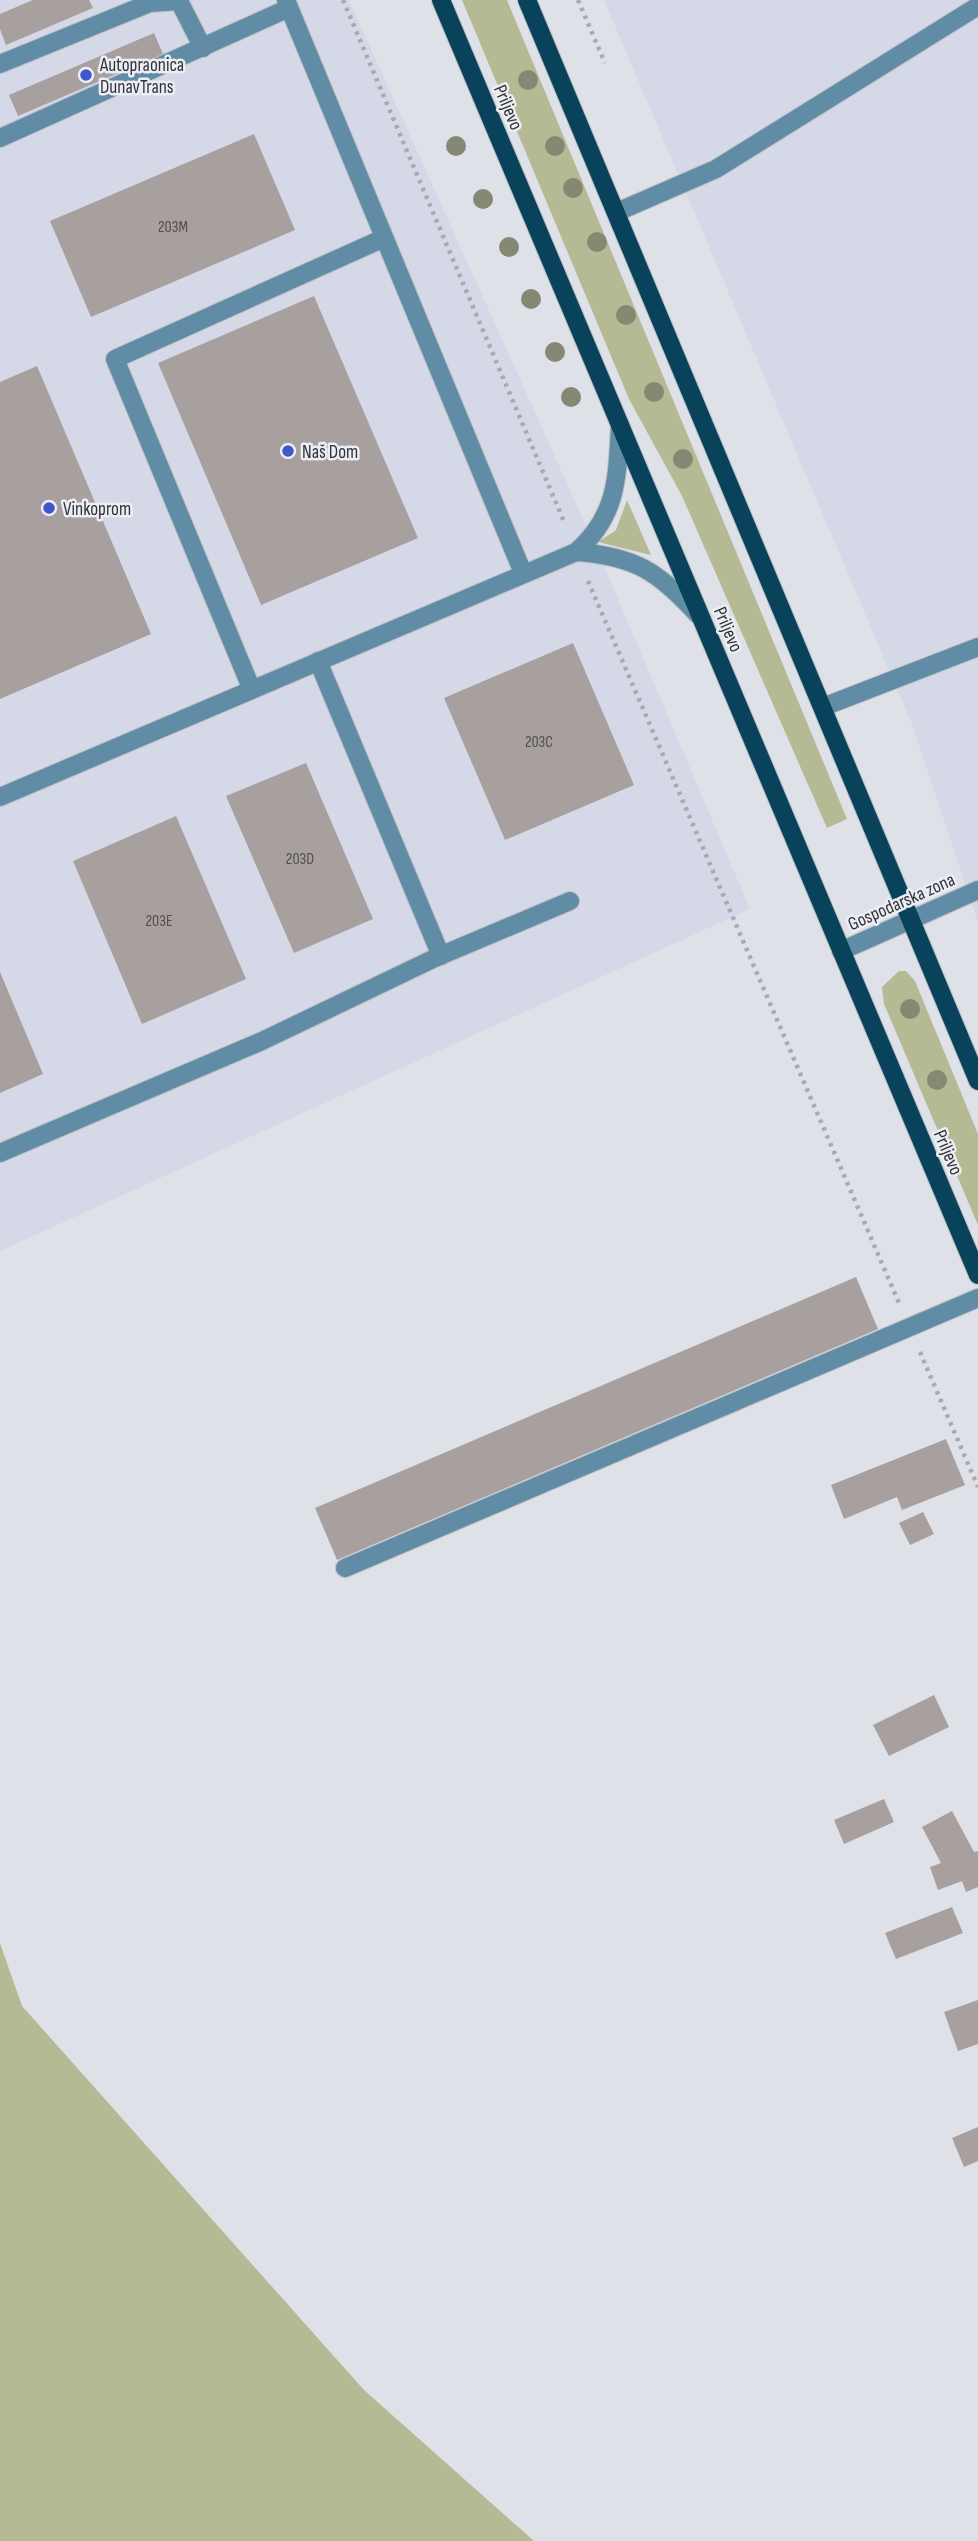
<svg xmlns="http://www.w3.org/2000/svg" width="978" height="2541" font-family="'Sofia Sans Condensed',sans-serif">
<rect width="100%" height="100%" fill="#dfe1e8"/>
<path fill="#d4d8e7" d="M0,0h349l249,552 152,357 -750,342z
M604,0h374v923l-66,-199z"/>
<path fill="#b5ba94" d="M462,0h45l340,819 -20,9 -145,-332 -53,-97z
M627,500l24,55 -53,-13 18,-12z
M899,971h7l9,10 63,153v91l-94,-221 -2,-17z
M0,1943l22,63 342,384 170,151h-534z"/>
<path fill="#a8a09e" d="M33,0h56l4,8 -87,37 -6,-16v-15z
M154,33l9,21 -145,62 -9,-21z
M254,134l41,96 -204,87 -41,-96z
M314,296l104,242 -157,67 -103,-242z
M37,366l114,268 -151,65v-317z
M573,643l61,142 -129,55 -61,-142z
M306,763l67,156 -79,34 -68,-157z
M176,816l70,163 -104,45 -69,-163z
M0,972l43,102 -43,19z
M856,1277l22,52 -541,231 -22,-52z
M946,1439l19,46 -63,25 -5,-13 -53,22 -13,-34z
M923,1512l11,22 -24,11 -11,-22z
M934,1695l15,32 -60,29 -16,-31z
M884,1799l10,23 -50,22 -10,-24z
M952,1811l22,41 4,-1v36l-12,5 -4,-11 -24,9 -8,-23 11,-4 -19,-36z
M952,1907l11,26 -67,26 -11,-26z
M978,2000v44l-20,7 -14,-39z
M978,2127v34l-14,6 -12,-29z"/>
<g fill="none" stroke-linecap="round" stroke-linejoin="round">
<g stroke="#bdbec4" stroke-width="20">
<path id="minor" d="M286,0l237,573
M0,64l150,-61 29,-2 24,47
M0,138l289,-130
M617,212l99,-43 262,-163
M576,552c59,4 83,20 122,63
M318,661l123,295
M252,690l-137,-331 269,-121
M823,707l155,-60
M0,797l576,-245c42,-37 41,-74 44,-127
M841,951l137,-61
M0,1153l262,-112 173,-83 135,-57
M345,1568l633,-270"/>
</g>
<g stroke="#bdbec4" stroke-width="20">
<path id="major" d="M441,0l537,1275
M527,0l451,1081"/>
</g>
<path stroke="#a9aab0" stroke-width="4.5" stroke-dasharray="3.5 5" stroke-linecap="butt" d="M343,0l222,524
M578,0l27,63
M588,581l311,722
M920,1352l58,135"/>
<use href="#minor" stroke="#608ca5" stroke-width="18"/>
<use href="#major" stroke="#08435b" stroke-width="18"/>
</g>
<g fill="#858873">
<circle cx="528" cy="80" r="10"/>
<circle cx="456" cy="146" r="10"/>
<circle cx="555" cy="146" r="10"/>
<circle cx="573" cy="188" r="10"/>
<circle cx="483" cy="199" r="10"/>
<circle cx="597" cy="242" r="10"/>
<circle cx="509" cy="247" r="10"/>
<circle cx="531" cy="299" r="10"/>
<circle cx="626" cy="315" r="10"/>
<circle cx="555" cy="352" r="10"/>
<circle cx="654" cy="392" r="10"/>
<circle cx="571" cy="397" r="10"/>
<circle cx="683" cy="459" r="10"/>
<circle cx="910" cy="1009" r="10"/>
<circle cx="937" cy="1080" r="10"/>
</g>
<g fill="#3f57ca" stroke="#eceef6" stroke-width="2.5">
<circle cx="86" cy="75" r="7"/>
<circle cx="288" cy="451" r="7"/>
<circle cx="49" cy="508" r="7"/>
</g>
<g text-anchor="middle" stroke-width="5" stroke-linejoin="round" paint-order="stroke">
<g font-size="16" fill="#504e50">
<text x="173" y="232">203M</text>
<text x="539" y="747">203C</text>
<text x="300" y="864">203D</text>
<text x="159" y="926">203E</text>
</g>
<g font-size="19" fill="#333336" stroke="#eceef6" text-anchor="start">
<text x="100" y="71">Autopraonica<tspan x="100" dy="22">DunavTrans</tspan></text>
<text x="302" y="458">Naš Dom</text>
<text x="63" y="515">Vinkoprom</text>
</g>
<g font-size="19" fill="#333336" stroke="#eceef6">
<text transform="translate(509 107) rotate(67)" y="7">Priljevo</text>
<text transform="translate(729 629) rotate(67)" y="7">Priljevo</text>
<text transform="translate(901 901) rotate(-24)" y="7">Gospodarska zona</text>
<text transform="translate(949 1152) rotate(67)" y="7">Priljevo</text>
</g>
</g>
</svg>
